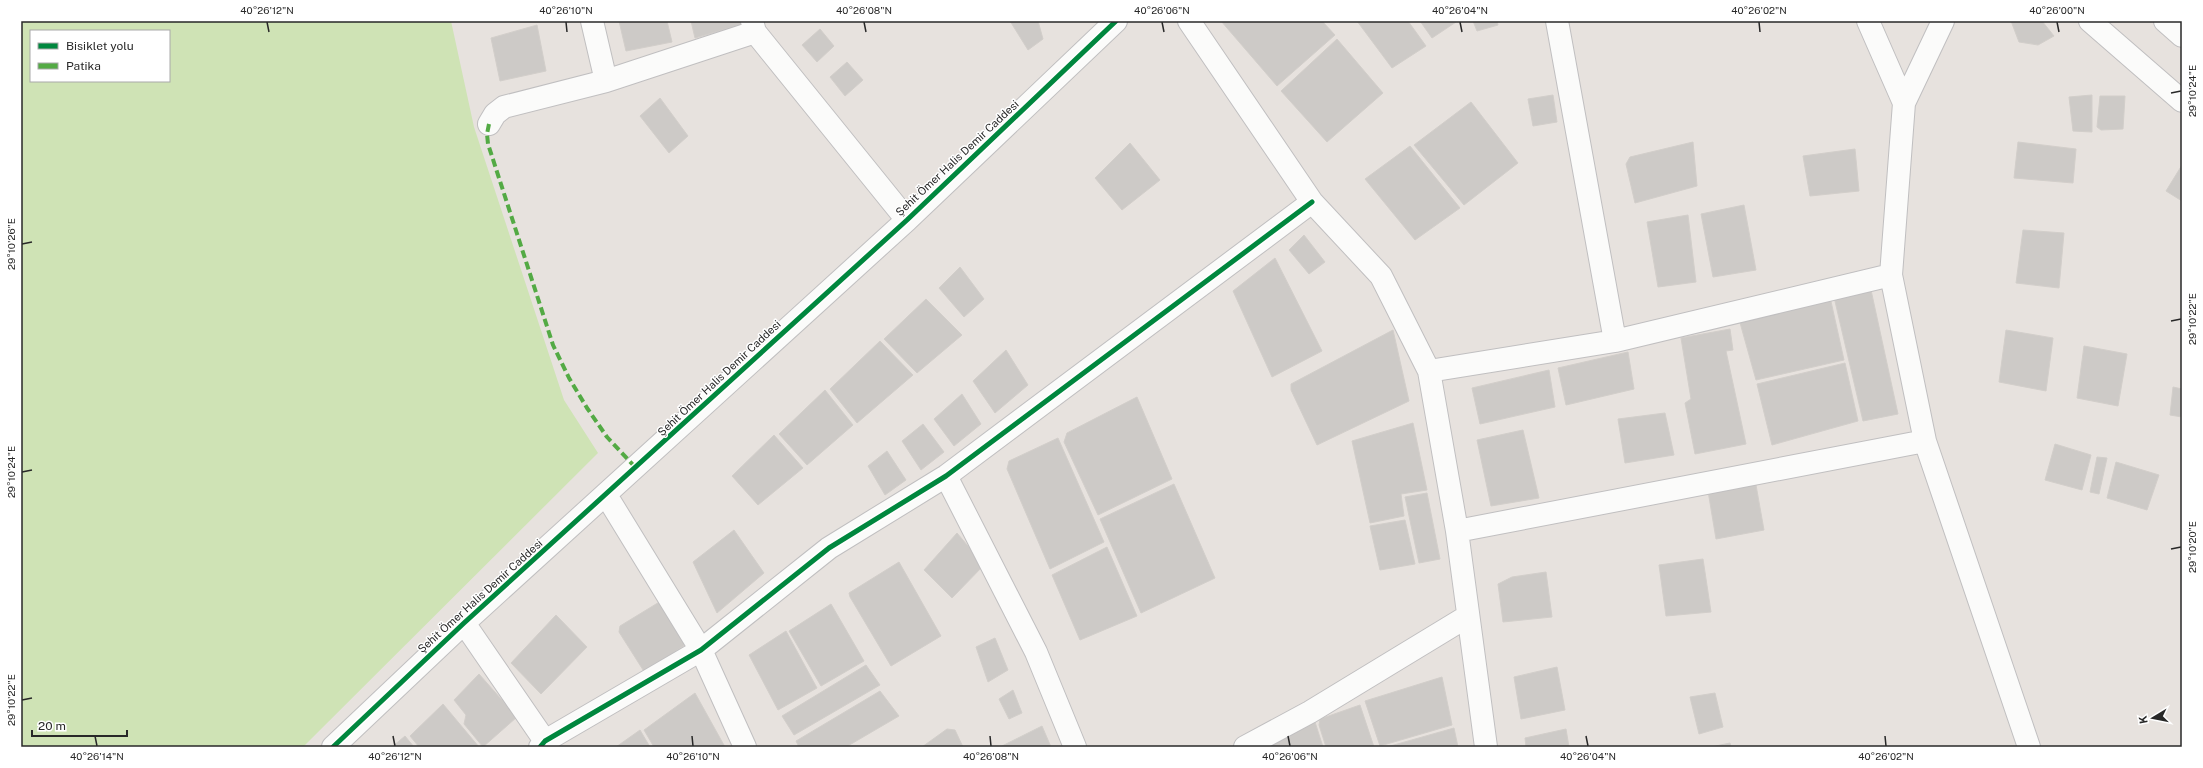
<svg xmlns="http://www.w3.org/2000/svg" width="2203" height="768" font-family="'Public Sans',sans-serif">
<rect width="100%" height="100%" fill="#e7e2de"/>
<path fill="#cfe3b5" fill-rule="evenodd" d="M21,21h430l23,106 90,273 34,53 -295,294h-282zM31,31h138v50h-138z"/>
<path fill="#cdcac7" stroke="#d2ceca" d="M619,21h48l5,21 -46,9z
M691,21h54l1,2 -51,15z
M1010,21h28l5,18 -15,11z
M1221,21h101l13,14 -58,51z
M1357,21h51l18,25 -34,22z
M1420,21h36v1l-24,16z
M1473,21h24l1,4 -21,6z
M2011,21h31l12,15 -16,9 -19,-3z
M537,25l9,46 -46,10 -9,-43z
M820,29l14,17 -17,16 -15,-17z
M1337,39l46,54 -56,49 -46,-51z
M847,62l16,18 -18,16 -15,-19z
M1553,95l4,27 -24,4 -5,-27z
M2092,95v37l-19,-1 -4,-34z
M2100,96h25l-2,33 -22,1 -4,-3z
M660,98l28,38 -19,17 -29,-37z
M1471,102l47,61 -54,42 -50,-60z
M1693,142l4,44 -62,17 -9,-39 4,-7z
M2018,142l58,7 -3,34 -59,-5z
M1130,143l30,37 -38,30 -27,-32z
M1410,146l50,62 -45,32 -50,-61z
M1855,149l4,42 -49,5 -7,-40z
M2182,165v36l-16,-10z
M1744,205l12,65 -43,7 -12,-63z
M1688,215l8,67 -38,5 -11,-65z
M2023,230l41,3 -5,55 -43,-5z
M1304,235l21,27 -16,12 -20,-24z
M1275,258l47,93 -50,26 -39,-86z
M960,267l24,32 -20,18 -25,-29z
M1871,290l27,124 -35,7 -29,-124z
M1830,297l14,63 -88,20 -17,-61z
M926,299l36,36 -45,38 -33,-34z
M1730,329l3,21 -7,1 20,93 -51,10 -10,-51 6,-4 -10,-61z
M1393,330l16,71 -92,44 -26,-55v-6z
M2006,330l47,8 -7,53 -47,-9z
M880,341l33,34 -56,48 -27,-34z
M2084,346l43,8 -9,52 -41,-8z
M1006,350l22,35 -33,28 -22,-32z
M1628,352l6,37 -68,16 -8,-37z
M1845,363l13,58 -86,24 -15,-61z
M1549,370l6,37 -75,17 -8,-36z
M2173,387l9,2v28l-12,-2z
M825,390l28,35 -46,40 -28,-31z
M962,394l19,30 -27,22 -20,-27z
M1137,397l35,82 -74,36 -34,-73 3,-9z
M1665,413l9,42 -49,8 -7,-44z
M1413,423l14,67 -26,4 3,22 -34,7 -18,-82z
M923,424l21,28 -23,18 -19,-29z
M1523,430l16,68 -48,8 -14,-66z
M774,435l29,33 -45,37 -26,-29z
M1058,438l46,104 -54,27 -43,-100 2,-8z
M2055,444l36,11 -9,35 -37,-10z
M887,451l19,29 -21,15 -17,-29z
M2097,457l10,1 -8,36 -9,-2z
M2116,462l43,13 -12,35 -40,-12z
M1174,484l41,94 -74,35 -41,-94z
M1756,485l8,45 -48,9 -8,-48z
M1427,493l13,66 -21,4 -14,-66z
M1405,520l10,44 -35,6 -10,-44z
M734,530l30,43 -47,40 -24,-51z
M957,533l27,32 -32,33 -28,-28z
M1107,547l30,69 -57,24 -28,-65z
M1703,559l8,53 -45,4 -7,-51z
M899,562l42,74 -50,30 -41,-69 -1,-4z
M1546,572l6,45 -49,5 -5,-38 14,-7z
M661,601l25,43 -41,29 -26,-41 1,-6z
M831,604l33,57 -43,25 -32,-55z
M556,615l31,32 -46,47 -30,-31z
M786,631l31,57 -39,22 -29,-55z
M995,638l13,32 -20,12 -12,-35z
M866,665l14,20 -86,50 -12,-19z
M1557,667l8,43 -44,9 -7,-42z
M479,674l38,43 -34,30 -19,-23 2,-9 -12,-15z
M1442,677l10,48 -72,21 -15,-45z
M1013,690l9,23 -13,6 -10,-20z
M880,691l19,25 -53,31h-47l-3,-6z
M695,693l30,54h-71l-10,-17z
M1715,693l8,34 -24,7 -9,-37z
M443,704l36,43h-60l-9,-11z
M1360,705l14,42h-48l-7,-22 1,-6z
M1315,722l8,25h-66z
M1042,726l9,21h-51z
M1454,728l4,19h-71z
M947,729l8,1 8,17h-41z
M1566,729l3,18h-43l-1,-9z
M640,730l10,17h-34z
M405,736l9,11h-22z
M1730,743l1,4h-20z"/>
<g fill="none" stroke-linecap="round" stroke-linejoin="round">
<g stroke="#c0bfc0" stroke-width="24">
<path id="minor" d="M592,21l14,60
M752,21l3,11 152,188
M1189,21l123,181 69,74 48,95 28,160 29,216
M1557,21l58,320
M1868,21l36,82 -13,172 34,166 104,306
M2090,21l92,80
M2165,21l17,15
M1904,103l39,-82
M489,124l6,-10 9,-7 102,-26 149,-49
M1429,371l186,-30 276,-66
M946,476l90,176 39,95
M606,495l95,155 44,97
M1457,531l468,-90
M464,623l81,118 2,6
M333,747l131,-124 443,-403 209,-199
M540,747l5,-6 156,-91 128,-102 117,-72 366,-274
M1245,747l65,-35 158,-96"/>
</g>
<use href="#minor" stroke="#fbfbfa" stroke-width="22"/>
<path stroke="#53aa44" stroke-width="4" stroke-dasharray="8 4" stroke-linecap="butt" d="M489,124l-2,10 1,10 65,201 16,33 18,30 20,29 29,31"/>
<g stroke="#fff" stroke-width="8">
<path id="cycleway" d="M333,747l131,-124 443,-403 209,-199
M540,747l5,-6 156,-91 128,-102 117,-72 366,-274"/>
</g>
<use href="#cycleway" stroke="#00873e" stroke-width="5"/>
</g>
<path fill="none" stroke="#282828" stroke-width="1.5" d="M267,22l2,10M566,22l1,10M864,22l2,10M1162,22l2,10M1460,22l2,10M1759,22l1,10M2057,22l2,10M2171,93l10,-2M22,244l10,-2M2171,321l10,-2M22,472l10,-2M2171,549l10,-2M22,700l10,-2M95,736l2,10M393,736l2,10M692,736l1,10M990,736l1,10M1288,736l2,10M1586,736l2,10M1885,736l1,10"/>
<g text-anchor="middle" stroke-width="3" stroke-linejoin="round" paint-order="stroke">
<g font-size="11" fill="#282828" stroke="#fff">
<text transform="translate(957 158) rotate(-43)" y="4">Şehit Ömer Halis Demir Caddesi</text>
<text transform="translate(719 378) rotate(-43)" y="4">Şehit Ömer Halis Demir Caddesi</text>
<text transform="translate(480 596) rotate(-42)" y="4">Şehit Ömer Halis Demir Caddesi</text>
</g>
</g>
<rect width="2203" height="768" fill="none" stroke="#ffffff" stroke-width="44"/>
<rect x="30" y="30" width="140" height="52" fill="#ffffff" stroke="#a9a9a9"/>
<rect x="38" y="43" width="20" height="6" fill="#00873e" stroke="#a9a9a9"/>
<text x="66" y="50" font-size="12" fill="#282828">Bisiklet yolu</text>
<rect x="38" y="63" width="20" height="6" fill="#53aa44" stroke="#a9a9a9"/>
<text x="66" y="70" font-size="12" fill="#282828">Patika</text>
<g transform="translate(2153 718) rotate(260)" stroke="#ffffff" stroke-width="3" paint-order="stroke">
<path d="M0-3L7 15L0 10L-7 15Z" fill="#282828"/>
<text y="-6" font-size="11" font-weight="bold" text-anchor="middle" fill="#282828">K</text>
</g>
<path d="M32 730v6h95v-6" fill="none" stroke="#282828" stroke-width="2"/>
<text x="38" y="730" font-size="12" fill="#282828" stroke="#ffffff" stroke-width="3" paint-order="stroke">20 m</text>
<rect x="22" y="22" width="2159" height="724" fill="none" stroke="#282828" stroke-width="1.5"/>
<g font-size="10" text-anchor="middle" fill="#282828">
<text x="267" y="14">40°26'12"N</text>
<text x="566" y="14">40°26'10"N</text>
<text x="864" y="14">40°26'08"N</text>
<text x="1162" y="14">40°26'06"N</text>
<text x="1460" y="14">40°26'04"N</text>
<text x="1759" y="14">40°26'02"N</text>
<text x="2057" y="14">40°26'00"N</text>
<text transform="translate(2192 91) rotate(-90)" y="4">29°10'24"E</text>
<text transform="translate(11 244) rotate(-90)" y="4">29°10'26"E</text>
<text transform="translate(2192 319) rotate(-90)" y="4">29°10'22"E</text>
<text transform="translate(11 472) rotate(-90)" y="4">29°10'24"E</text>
<text transform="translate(2192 547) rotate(-90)" y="4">29°10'20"E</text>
<text transform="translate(11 700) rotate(-90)" y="4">29°10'22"E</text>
<text x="97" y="760">40°26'14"N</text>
<text x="395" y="760">40°26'12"N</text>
<text x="693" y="760">40°26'10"N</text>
<text x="991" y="760">40°26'08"N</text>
<text x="1290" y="760">40°26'06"N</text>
<text x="1588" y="760">40°26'04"N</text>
<text x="1886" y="760">40°26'02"N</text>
</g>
</svg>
